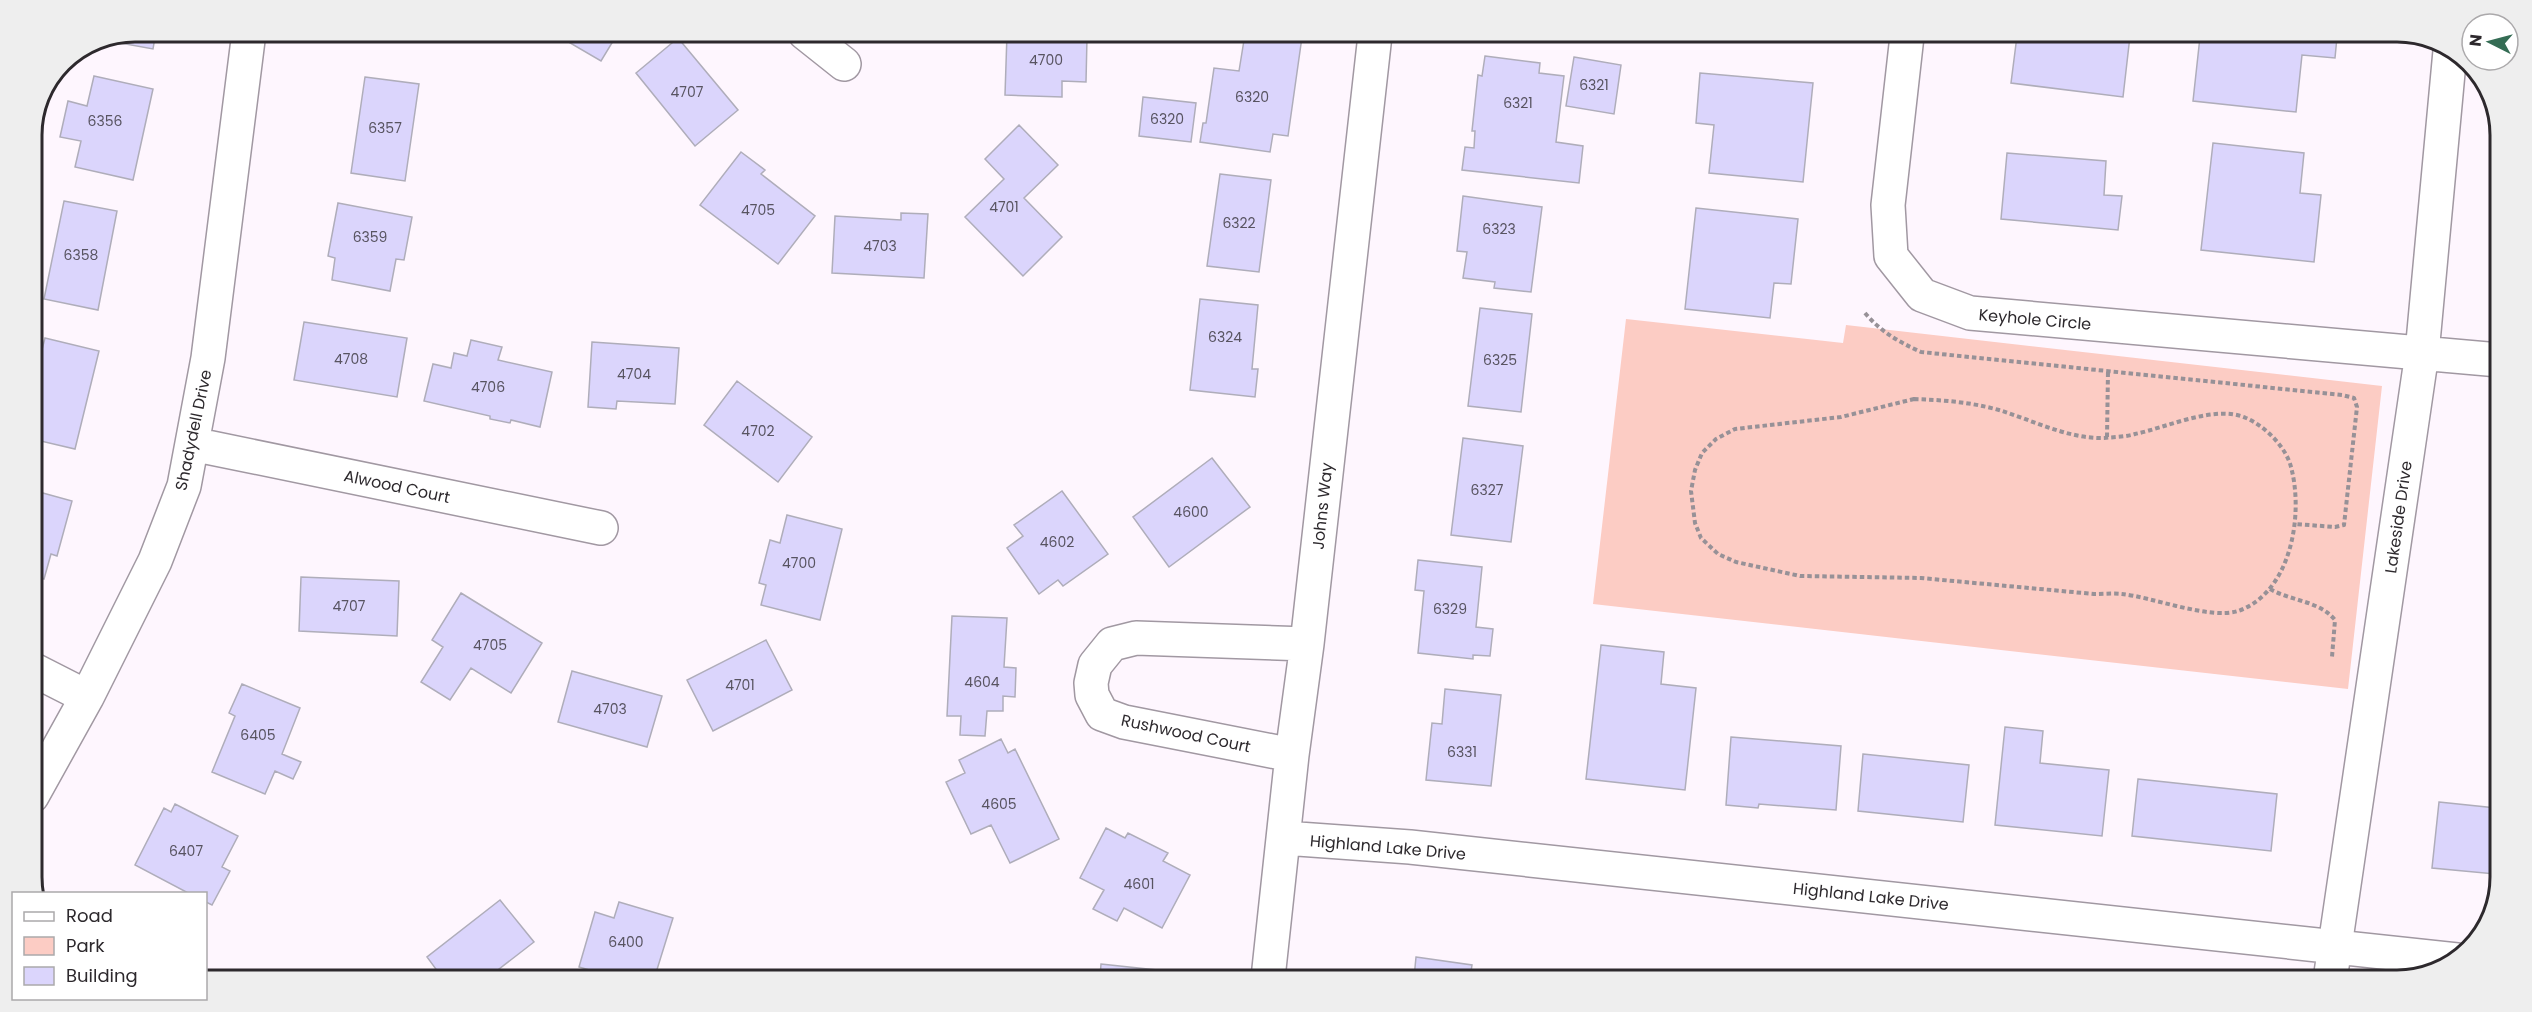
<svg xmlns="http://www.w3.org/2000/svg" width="2532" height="1012" font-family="Poppins,sans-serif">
<rect width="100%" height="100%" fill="#fef6fe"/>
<path fill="#fcccc4" d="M1626,319l217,24 3,-18 536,61 -34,303 -755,-85z"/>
<path fill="#dbd5fc" stroke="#afadba" stroke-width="1.5" d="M135,32h21l-3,17 -55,-10z
M553,33h65l-17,28z
M1007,34h58l-1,3 23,1 -1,44 -24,-1v16l-57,-2z
M1245,34l57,3 -14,99 -15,-2 -3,18 -70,-10 3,-19h3l8,-55 25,3z
M2017,36h113l-7,61 -112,-14z
M2200,37h137l-2,21 -33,-3 -6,57 -103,-11z
M678,38l60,72 -43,36 -59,-73z
M1485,56l55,7 -1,10 25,3 -8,66 27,4 -4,37 -117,-13 3,-23 9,1 1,-17h-3l6,-56 4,1z
M1574,57l47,8 -7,49 -48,-8z
M1700,73l113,10 -10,99 -94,-9 5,-48 -18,-2z
M94,76l59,13 -20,91 -58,-13 6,-26 -21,-4 8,-36 19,5z
M365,77l54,7 -14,97 -54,-8z
M1143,97l53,6 -5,39 -52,-6z
M1019,125l39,40 -34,33 38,39 -39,39 -58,-59 39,-38 -19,-20z
M2213,143l91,10 -4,40 21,2 -7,67 -113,-12z
M741,152l24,18 -4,4 54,42 -37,48 -78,-59z
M2007,153l99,8 -2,34 18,1 -4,34 -117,-11z
M1220,174l51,6 -12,92 -52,-6z
M1463,196l79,11 -11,85 -37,-4 1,-6 -32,-4 4,-26 -10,-1z
M64,201l53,10 -19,99 -54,-11z
M338,203l74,14 -8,43 -8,-1 -6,32 -58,-11 3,-22 -7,-2z
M1696,208l102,11 -7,65 -17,-1 -4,35 -85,-9z
M901,213l27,1 -4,64 -92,-5 3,-57 66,4z
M1200,299l58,6 -6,64h6l-3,28 -65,-7z
M1480,308l52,6 -11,98 -53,-6z
M304,322l103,16 -10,59 -103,-17z
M45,338l54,13 -24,98 -43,-10v-67l4,1z
M471,340l31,7 -4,13 54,12 -12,55 -29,-7 -1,3 -20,-4v-3l-66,-15 9,-37 18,4 3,-15 13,3z
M592,342l87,6 -4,56 -58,-3 -1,8 -28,-2z
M737,381l75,56 -34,45 -74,-57z
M1463,438l60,8 -12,96 -60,-7z
M1212,458l38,49 -81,60 -36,-50z
M32,490l40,11 -15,55 -6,-2 -7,25 -12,-4z
M1062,491l46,63 -45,32 -5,-6 -19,14 -32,-46 16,-12 -9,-11z
M787,515l55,14 -22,91 -59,-15 5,-20 -7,-2 11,-43 10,3z
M1418,560l64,7 -6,60 17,2 -3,27 -17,-1v4l-55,-6 6,-62 -9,-1z
M301,577l98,4 -2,55 -98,-5z
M461,593l81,50 -31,50 -40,-25 -21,32 -29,-18 22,-35 -11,-7z
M952,616l55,2 -3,49 12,1 -1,29 -12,-1v15h-16l-2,25 -25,-1 1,-19h-14z
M766,640l26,50 -79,41 -26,-51z
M1601,645l63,7 -3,32 35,4 -11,102 -99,-11z
M572,671l90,25 -15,51 -89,-25z
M242,684l58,24 -18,46 19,8 -8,17 -18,-8 -10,23 -53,-22 23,-56 -6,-3z
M1445,689l56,6 -10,91 -65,-6 6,-57 10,1z
M2005,727l38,4 -3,32 69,7 -7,66 -107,-11z
M1731,737l110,9 -5,64 -77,-6 -1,4 -32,-3z
M1001,739l7,14 7,-4 44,90 -49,24 -19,-38 -20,9 -25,-52 19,-9 -6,-13z
M1863,754l106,11 -6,57 -105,-11z
M2138,779l139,15 -6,57 -139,-15z
M2439,802l57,6 -1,66 -63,-6z
M175,804l63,32 -16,31 8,4 -18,34 -6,-3v-8h-16l-55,-29 29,-57 7,4z
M1106,828l19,10 3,-5 40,20 -5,8 27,14 -28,53 -38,-20 -7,13 -24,-12 11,-19 -24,-12z
M500,900l34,42 -44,34h-49l-14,-19z
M619,902l54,16 -18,58h-45l-31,-9 16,-55 19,6z
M1416,957l56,8 -2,13h-56z
M1101,964l65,7 -1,6h-65z"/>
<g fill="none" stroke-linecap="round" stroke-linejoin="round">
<g stroke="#a198a2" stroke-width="36">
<path id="minor" d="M805,33l39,31
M1907,36l-19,169 3,51 31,39 48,18 529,47
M192,444l409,84
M32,669l55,28
M1292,755l-168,-33 -22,-8 -10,-19 -1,-12 4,-18 17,-21 24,-6 171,6
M32,796l55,-99 68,-136 29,-75 24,-128 41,-326
M1284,838l126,9 1047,113
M1268,978l24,-223 15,-111 68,-609
M2330,980l92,-627 28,-302"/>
</g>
<path stroke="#979197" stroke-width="4" stroke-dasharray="4.5 3" stroke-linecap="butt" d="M1865,313c16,19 34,29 56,39l421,43 12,3 3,9 -13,118 -9,2 -40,-3
M1914,399c29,1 56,3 85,11 33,10 69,29 105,28 10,-1 21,-1 31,-4 30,-6 81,-30 111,-16 19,8 40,29 45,49 13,48 0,126 -53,144 -28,9 -86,-14 -116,-17 -9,-1 -19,0 -28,0l-173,-16 -121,-2 -64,-14 -18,-8 -17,-16 -6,-15 -4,-32 4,-21 7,-17 14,-14 19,-10 106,-12z
M2107,437l1,-66
M2270,589c21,12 50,12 65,31l-3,37"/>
<use href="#minor" stroke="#fff" stroke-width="33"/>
</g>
<g text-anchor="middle" stroke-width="5" stroke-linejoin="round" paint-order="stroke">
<g font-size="14" fill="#585461">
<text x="1046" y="65">4700</text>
<text x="1594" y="90">6321</text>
<text x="687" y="97">4707</text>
<text x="1252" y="102">6320</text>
<text x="1518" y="108">6321</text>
<text x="1167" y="124">6320</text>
<text x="105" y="126">6356</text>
<text x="385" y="133">6357</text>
<text x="1004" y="212">4701</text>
<text x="758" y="215">4705</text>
<text x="1239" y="228">6322</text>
<text x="1499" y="234">6323</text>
<text x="370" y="242">6359</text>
<text x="880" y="251">4703</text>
<text x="81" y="260">6358</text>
<text x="1225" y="342">6324</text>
<text x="351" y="364">4708</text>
<text x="1500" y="365">6325</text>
<text x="634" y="379">4704</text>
<text x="488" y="392">4706</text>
<text x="758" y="436">4702</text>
<text x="1487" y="495">6327</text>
<text x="1191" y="517">4600</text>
<text x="1057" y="547">4602</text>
<text x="799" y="568">4700</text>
<text x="349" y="611">4707</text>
<text x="1450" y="614">6329</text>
<text x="490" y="650">4705</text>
<text x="982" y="687">4604</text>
<text x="740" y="690">4701</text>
<text x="610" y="714">4703</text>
<text x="258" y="740">6405</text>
<text x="1462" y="757">6331</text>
<text x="999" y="809">4605</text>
<text x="186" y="856">6407</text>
<text x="1139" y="889">4601</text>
<text x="626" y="947">6400</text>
</g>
<g font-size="16" fill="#2d292d" stroke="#fff">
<text transform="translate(2035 319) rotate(5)" y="6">Keyhole Circle</text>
<text transform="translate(193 430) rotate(-78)" y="6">Shadydell Drive</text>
<text transform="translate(397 486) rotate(12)" y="6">Alwood Court</text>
<text transform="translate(1322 506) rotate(-84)" y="6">Johns Way</text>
<text transform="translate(2398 517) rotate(-82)" y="6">Lakeside Drive</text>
<text transform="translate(1186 733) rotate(12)" y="6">Rushwood Court</text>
<text transform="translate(1388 847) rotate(5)" y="6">Highland Lake Drive</text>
<text transform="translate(1871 896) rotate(6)" y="6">Highland Lake Drive</text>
</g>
</g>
<path d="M0 0H2532V1012H0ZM135 42H2397A93 93 0 0 1 2490 135V877A93 93 0 0 1 2397 970H135A93 93 0 0 1 42 877V135A93 93 0 0 1 135 42Z" fill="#eee" fill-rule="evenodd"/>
<path fill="none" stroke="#2d292d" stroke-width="3" d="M135 42H2397A93 93 0 0 1 2490 135V877A93 93 0 0 1 2397 970H135A93 93 0 0 1 42 877V135A93 93 0 0 1 135 42Z"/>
<rect x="12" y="892" width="195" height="108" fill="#ffffff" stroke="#aba9ab" stroke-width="1.5"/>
<rect x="24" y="912" width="30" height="9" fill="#ffffff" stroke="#aba9ab" stroke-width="1.5"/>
<text x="66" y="922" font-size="18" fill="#2d292d">Road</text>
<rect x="24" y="937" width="30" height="18" fill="#fcccc4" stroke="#aba9ab" stroke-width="1.5"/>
<text x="66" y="952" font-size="18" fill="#2d292d">Park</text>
<rect x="24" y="967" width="30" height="18" fill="#dbd5fc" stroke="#aba9ab" stroke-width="1.5"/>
<text x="66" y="982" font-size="18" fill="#2d292d">Building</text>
<g transform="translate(2490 42) rotate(276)"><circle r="28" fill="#ffffff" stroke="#aba9ab" stroke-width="1.5"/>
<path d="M0-4.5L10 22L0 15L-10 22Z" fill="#346c54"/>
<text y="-9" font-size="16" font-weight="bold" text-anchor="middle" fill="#2d292d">N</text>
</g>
</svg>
